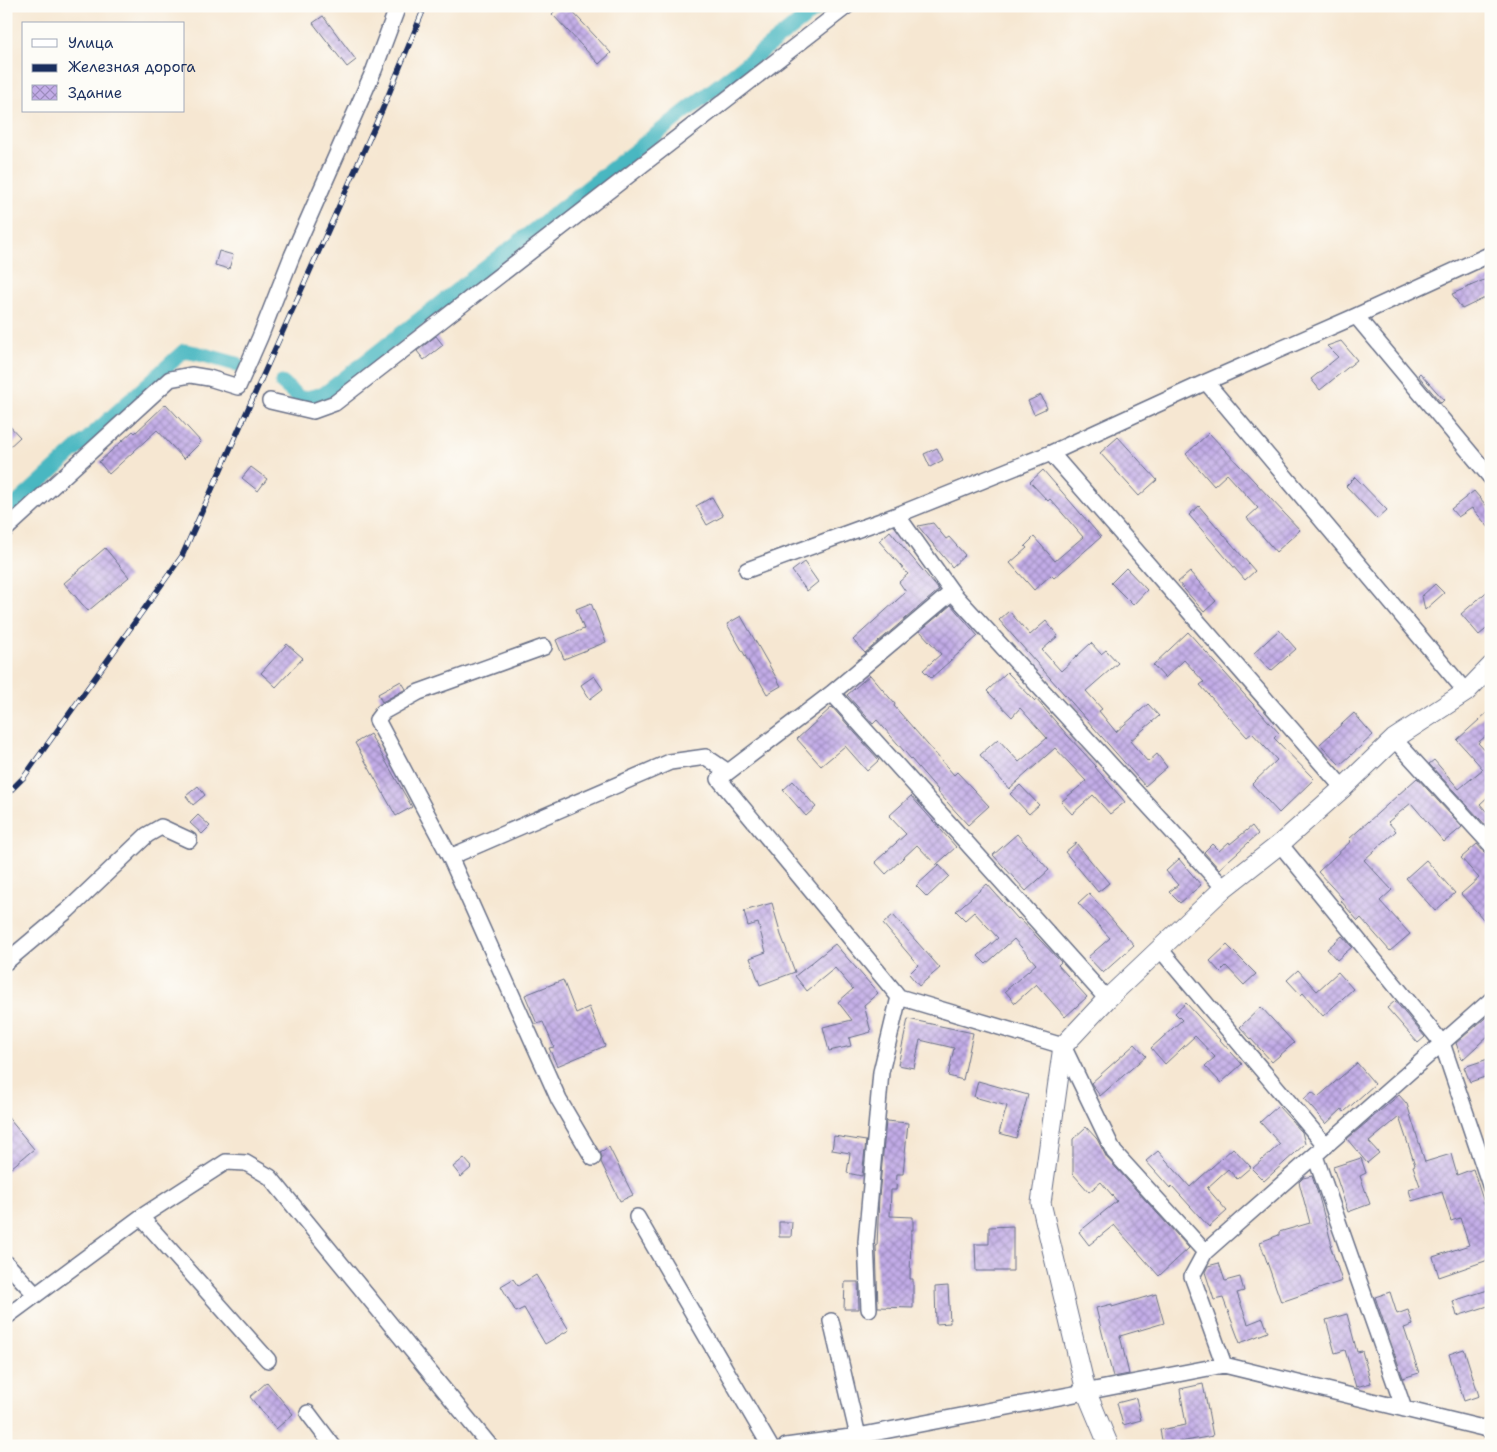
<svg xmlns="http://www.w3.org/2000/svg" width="1497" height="1452" font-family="'Shantell Sans',sans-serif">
<defs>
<pattern id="building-cross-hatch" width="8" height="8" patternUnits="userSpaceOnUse" patternTransform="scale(1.25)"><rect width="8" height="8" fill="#c2ace7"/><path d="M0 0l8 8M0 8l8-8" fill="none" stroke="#9d8cbe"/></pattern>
</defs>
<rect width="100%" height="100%" fill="#fdfcf7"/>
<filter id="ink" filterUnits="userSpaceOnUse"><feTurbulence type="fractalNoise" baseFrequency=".02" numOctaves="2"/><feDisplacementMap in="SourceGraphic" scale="10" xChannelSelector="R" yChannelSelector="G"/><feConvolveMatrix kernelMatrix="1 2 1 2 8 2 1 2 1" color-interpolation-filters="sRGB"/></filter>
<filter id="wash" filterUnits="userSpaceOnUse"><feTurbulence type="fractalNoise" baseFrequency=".0096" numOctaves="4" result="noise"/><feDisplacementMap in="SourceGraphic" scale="20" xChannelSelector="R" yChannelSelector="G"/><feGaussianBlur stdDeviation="1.12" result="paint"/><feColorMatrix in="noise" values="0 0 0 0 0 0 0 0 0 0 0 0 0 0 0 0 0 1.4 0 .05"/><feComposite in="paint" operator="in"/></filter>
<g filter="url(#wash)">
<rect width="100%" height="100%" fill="#f6e7d2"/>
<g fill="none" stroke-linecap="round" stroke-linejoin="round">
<path stroke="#48b7c1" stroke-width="15" d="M282,383l19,16 23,-5 496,-388
M6,513l178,-162c18,2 35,9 53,13"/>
</g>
<g id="blocks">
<path fill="url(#building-cross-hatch)" d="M560,6h7l44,47 -12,11 -47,-50z
M323,16l33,44 -9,7 -34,-44z
M219,251l14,4 -4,14 -14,-4z
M1491,277v18l-29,14 -10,-15z
M436,336l7,9 -19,15 -7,-9z
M1341,341l16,19 -37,30 -9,-11 27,-22 -11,-11z
M1420,373l24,27 -3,3 -23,-28z
M1041,395l6,13 -13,6 -6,-13z
M166,404l35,38 -17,17 -27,-29 -48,44 -10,-12 34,-31 2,2z
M6,422l14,15 -14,13z
M1209,433l91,97 -24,22 -29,-34 11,-10 -31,-34 -13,12 -28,-32z
M1118,437l39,43 -18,16 -39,-43z
M937,448l6,12 -13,7 -6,-13z
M251,467l16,12 -9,12 -16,-13z
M1043,470l58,67 -47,41 -3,-3 -17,15 -24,-27 17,-15 -2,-2 9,-9 21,24 28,-24 -33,-38 -2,2 -18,-19z
M1355,477l32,33 -10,9 -31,-33z
M1474,491l17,20v19l-19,-22 -14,9 -7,-8z
M712,497l11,19 -16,9 -11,-19z
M1199,506l56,65 -10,9 -56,-65z
M933,523l13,16 3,-2 16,18 -13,12 -34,-41z
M890,531l49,59 -74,63 -12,-13 53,-48 -7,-10 9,-8 -29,-33z
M105,548l24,29 -41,34 -24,-28z
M804,562l14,20 -11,9 -15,-20z
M1126,568l21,22 -14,15 -22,-22z
M1190,572l26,29 -12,11 -26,-30z
M1435,584l9,9 -19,17 -3,-14z
M1491,588v37l-12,10 -18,-21z
M591,603l15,39 -42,17 -8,-19 28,-11 -8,-20z
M951,605l27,31 -47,42 -8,-8 18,-16 -21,-23z
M1009,611l21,24 16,-14 12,15 -16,14 19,21 30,-28 10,11 5,-4 12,13 -32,28 16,18 -3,2 17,21 32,-28 11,12 -29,25 18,21 9,-8 10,13 -22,19 -146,-166z
M741,616l40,70 -14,8 -40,-70z
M1279,630l17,19 -25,22 -17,-18z
M1188,632l91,101 -5,5 40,41 -35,34 -27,-29 25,-24 -25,-27 -5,4 -47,-52 4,-3 -20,-22 -19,18 -12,-13z
M287,644l16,14 -27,29 -15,-14z
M1007,672l28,29 1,-2 32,37 28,30 -1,1 30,35 -15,12 -17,-19 -21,19 -11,-12 25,-21 -31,-33 -46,41 -29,-34 18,-16 21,23 28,-24 -27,-30 -8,9 -25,-26z
M870,675l25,29 -1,2 60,69 3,-3 32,34 -21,19 -31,-34 1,-1 -61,-70 -4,4 -26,-29z
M594,676l9,13 -13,10 -9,-14z
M401,681l5,8 -24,13 -4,-8z
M832,707l47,53 -12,11 -22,-25 -24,20 -24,-27z
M1491,709v22l-13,12 13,14v37l-11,10 11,13v14l-62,-67 5,-4 25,29 24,-20 -26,-29z
M1354,713l19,22 -33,30 -20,-21z
M370,734l42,73 -16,9 -41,-73z
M1417,778l45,49 -18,15 -33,-39 -23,19 8,9 -32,29 28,30 -12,11 30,33 -20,17 -29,-33 -3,3 -17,-20 2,-2 -25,-27 33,-31 -2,-2z
M793,781l23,26 -10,9 -23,-26z
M1020,785l19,20 -10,9 -19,-20z
M198,786l7,9 -12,10 -7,-9z
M911,796l45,51 -20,18 -19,-20 -31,29 -11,-12 31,-28 -17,-18z
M198,815l12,11 -8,8 -12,-11z
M1252,826l6,8 -39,35 -15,-17 8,-8 7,7 10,-9 1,2z
M1017,834l32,36 -23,21 -33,-36z
M1076,843l33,40 -11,9 -33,-40z
M1477,844l7,8 7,2v74l-30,-34 18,-16 -18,-20z
M1179,859l22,26 -21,18 -11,-11 9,-7 -12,-14z
M1426,860l29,33 -20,18 -29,-33z
M939,865l10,11 -22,21 -11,-11z
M987,884l31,35 1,-1 42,44 -3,3 29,32 -22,20 -29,-33 -21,19 -10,-12 31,-27 -22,-25 -28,25 -8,-8 20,-18 -24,-26 -9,8 -9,-9z
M1089,893l45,52 -31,28 -15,-16 22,-19 -32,-35z
M772,903l9,32 14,37 -35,13 -10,-27 16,-6 -8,-29 -10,3 -4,-15z
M893,915l47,53 -21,18 -10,-12 9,-9 -35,-41z
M1342,936l10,11 -15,13 -10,-11z
M835,944l43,49 -14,12 7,27 -22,6 2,8 -22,5 -6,-24 29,-7 -14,-18 15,-13 -18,-21 -28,23 -12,-15z
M1227,945l29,29 -12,11 -18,-19 -6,6 -10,-11z
M1298,970l19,21 21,-19 15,17 -30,27 -20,-23 -2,2 -14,-15z
M563,980l13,33 13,-6 16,39 -48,20 -8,-18 5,-1 -11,-25 -6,2 -12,-29z
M1395,1001l30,36 -7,6 -31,-35z
M1186,1003l56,61 -21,19 -16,-17 10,-9 -20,-21 -30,28 -14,-16 31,-28 -7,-7z
M1261,1007l33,36 -22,19 -32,-35z
M1491,1013v20l-29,27 -6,-17z
M908,1019l65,14 -10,47 -15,-4 6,-28 -34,-8 -6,28 -16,-3z
M1135,1044l11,12 -46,40 -9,-13z
M1491,1058v17l-21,7 -6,-15z
M1357,1063l18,21 -31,28 -2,-3 -16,15 -22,-25 8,-7 6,5z
M978,1081l50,14 -12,43 -17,-5 8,-27 -33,-9z
M1399,1095l8,9 18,58 26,-8 6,21 16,-6 14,43 4,-2v49l-52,18 -6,-20 36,-12 -9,-27 -9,3 -9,-29 -30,9 -3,-11 11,-4 -7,-20 2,-1 -16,-48 -30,25 10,11 -12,10 -20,-24z
M1278,1106l24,26 3,12 -41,37 -12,-12 28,-25 -20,-22z
M6,1115l28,34 -28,23z
M886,1121l22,2 -5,51h-6l-1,16h-5l-1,26 23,1v13h-2l-1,49h3v29l-35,-1 -2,-61h1l2,-49z
M1086,1127l11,12 10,19 82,90 -30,28 -45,-51 -25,20 -10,-13 38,-31 -16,-19 -12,10 -16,-18v-35z
M834,1136l32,5 -4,35 -15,-3 3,-20 -18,-3z
M609,1147l24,48 -13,6 -19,-39 1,-5 -2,-5z
M1233,1148l18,19 -14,12 -9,-10 -21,19 20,23 -18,16 -37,-41 -2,2 -24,-27 12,-10 32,36z
M464,1158l8,9 -11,10 -8,-10z
M1361,1158l5,15 -6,3 10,28 -22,8 -15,-45z
M1312,1176l7,21 13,48h-2l12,36 -61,21 -21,-60 19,-7v-3l31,-9 -11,-41 4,-4z
M779,1222h13l-1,15h-12z
M1013,1226v45h-37l-1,-27h14v-17z
M1219,1263l6,18 15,-4 4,14 -7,2 11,31 15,-6 5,14 -28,11 -17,-45 -9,2 -9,-28 3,-6z
M536,1275l33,55 -24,14 -21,-36 -8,4 -15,-26 12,-7 5,7z
M845,1282h13l1,27h-15z
M948,1286l2,37 -14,1 -1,-37z
M1491,1289v16l-34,11 -4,-15z
M1390,1292l7,22 11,-4 5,15 -9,3 15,45 -16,5 -28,-81z
M1156,1294l8,29 -44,13 9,38 -16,3 -17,-69 16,-4v3z
M1347,1314l10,38 5,-1 9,32 -15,4 -11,-37 -10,3 -9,-33z
M1464,1349l15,47 -15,5 -15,-47z
M267,1382l26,32 -17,15 -26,-32z
M1203,1384l10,52 -50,9 -3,-15 26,-5 -6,-36z
M1136,1398l5,22 -18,5 -6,-22z"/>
</g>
</g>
<g filter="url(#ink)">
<use href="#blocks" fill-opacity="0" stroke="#686f87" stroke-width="1"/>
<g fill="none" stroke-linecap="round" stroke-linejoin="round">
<g stroke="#686f87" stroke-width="18">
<path id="minor" d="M1356,316l135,162
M1206,382l260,310
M270,401l43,10 22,-8 512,-397
M1051,453l292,335
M897,515l55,77 272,296
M6,529l164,-150 21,-4 18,3 29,9 22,-50 32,-81 82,-186 24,-64
M747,570l150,-55 154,-62 155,-71 150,-66 135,-62
M952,592l-120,101 -113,86 180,218 164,49 51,106 91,100
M544,647l-125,45 -36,20 -6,8 73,137 220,-95 36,-5 22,15
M832,693l275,306
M1394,739l97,106
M1280,844l162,199 49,145
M450,857l109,243 34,58
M1160,949l166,197
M6,962l62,-52 79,-75 14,-8 28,13
M1315,1156l89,253
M141,1217l127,143
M637,1217l133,229
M6,1263l29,31
M869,1309l-3,-67 15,-170 18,-75
M6,1317l135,-100 85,-55 20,1 24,14 220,269
M831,1321l27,115 366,-71 267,65
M1224,1365l-32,-89 13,-24 286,-252
M308,1413l25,33
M786,1446l72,-10"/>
</g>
<g stroke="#686f87" stroke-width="21">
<path id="tertiary" d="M1109,1446l-23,-55 -45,-188 22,-157 44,-47 117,-111 56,-44 63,-56 51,-49 72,-47 25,-26"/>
</g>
<use href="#minor" stroke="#fff" stroke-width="15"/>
<use href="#tertiary" stroke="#fff" stroke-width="19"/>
<g stroke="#1b2f5e" stroke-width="5.5">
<path id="rail" d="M6,795l18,-18 158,-221 201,-448 42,-102"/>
</g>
<use href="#rail" stroke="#fdfcf7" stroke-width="4" stroke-dasharray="11" stroke-linecap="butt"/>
</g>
</g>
<rect width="1497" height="1452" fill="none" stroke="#fdfcf7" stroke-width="25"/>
<rect x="22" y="22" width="162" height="90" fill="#fdfcf7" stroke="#a3aaba"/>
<rect x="32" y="39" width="25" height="8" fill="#ffffff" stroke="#a3aaba"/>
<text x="68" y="48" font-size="15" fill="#1b2f5e">Улица</text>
<rect x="32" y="64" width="25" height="8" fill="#1b2f5e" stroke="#a3aaba"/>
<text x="68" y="72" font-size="15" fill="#1b2f5e">Железная дорога</text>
<rect x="32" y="85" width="25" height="15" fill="url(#building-cross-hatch)" stroke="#a3aaba"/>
<text x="68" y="98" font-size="15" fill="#1b2f5e">Здание</text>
</svg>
